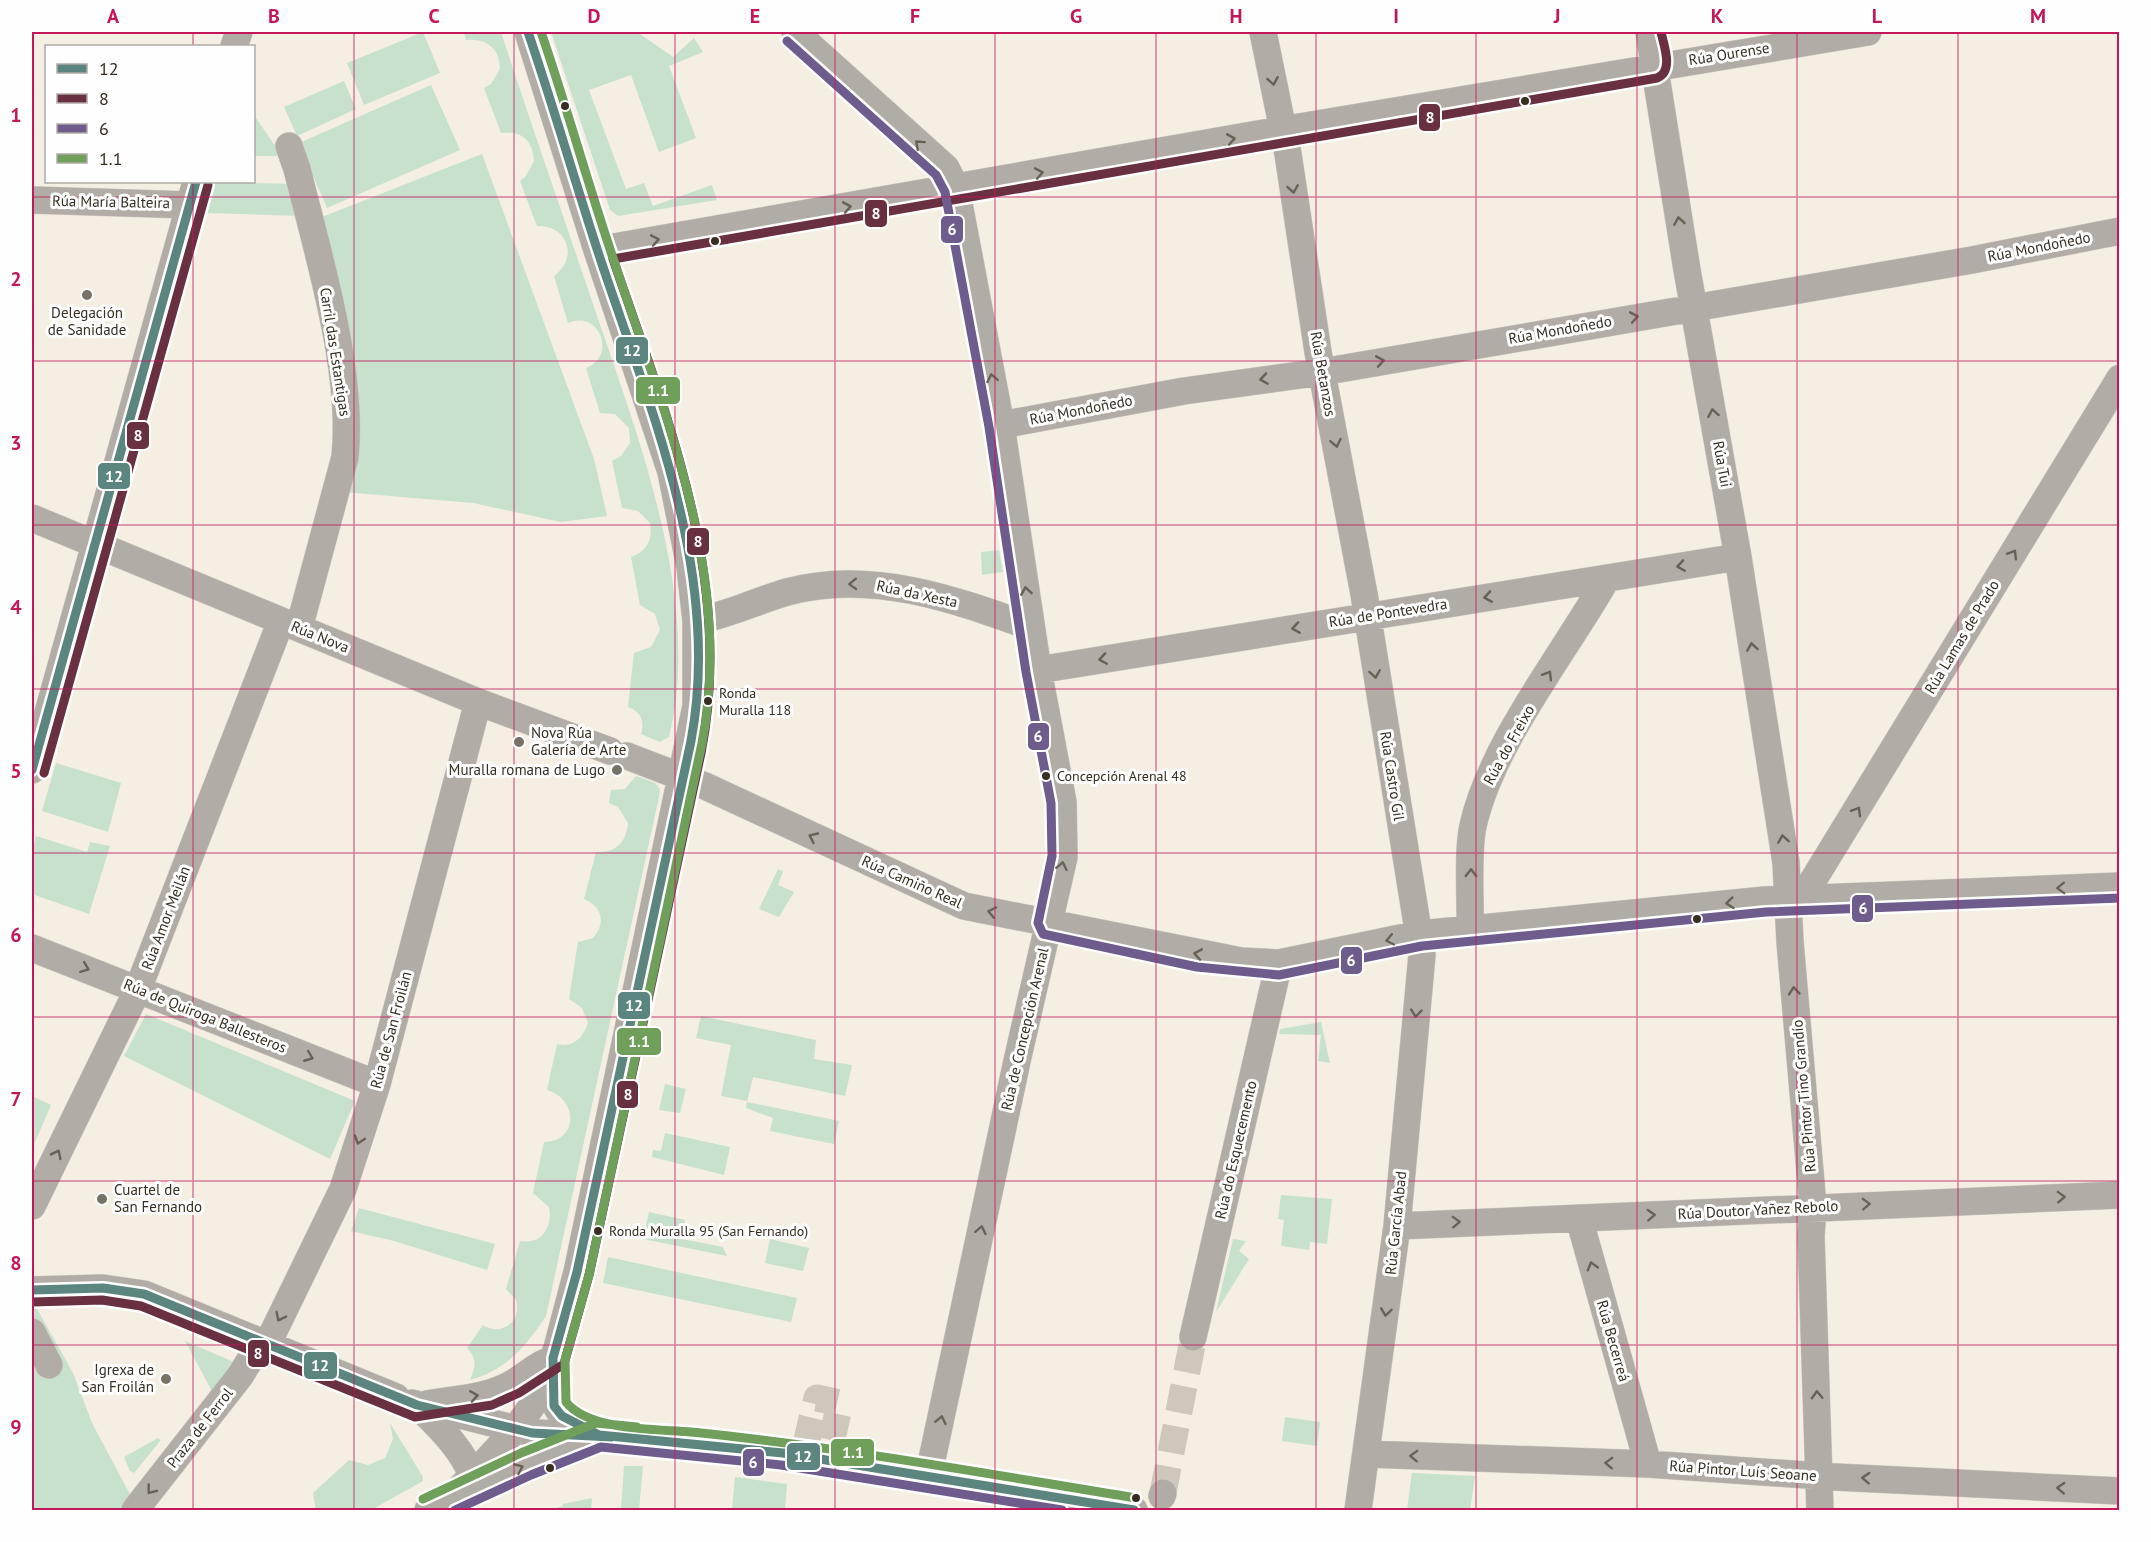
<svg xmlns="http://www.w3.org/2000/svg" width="2151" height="1542" font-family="'PT Sans',sans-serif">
<rect width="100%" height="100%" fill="#f4eee3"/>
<path fill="#c7e1cc" d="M423,32l17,41 -76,32 -17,-42z
M464,32h37c31,95 64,189 96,284 43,125 105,288 72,421l-9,5 -19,-8c4,-13 0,-22 -13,-27l6,-54 17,-6 9,-17 -5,-16 -15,-9 -9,-48c16,-6 22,-17 19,-34l-12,-12 -16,-3 -10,-47 9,-5 9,-13 -1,-15 -14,-14 -15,-1 -14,-45c31,-12 14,-59 -18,-45l-14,-47c25,-18 14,-51 -17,-50l-17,-45 6,-5 8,-15c-1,-20 -12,-31 -33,-28l-17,-45 7,-4 9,-15c0,-21 -14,-31 -34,-29z
M551,32h86l36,25 21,-19 9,14 -34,14 27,72 -37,14 -28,-77 -42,15 37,99 18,-6 9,23 59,-21 5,15 -99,16 -8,-6z
M344,81l12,28 -59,27 -13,-29z
M431,85l29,65 -133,58 -28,-65z
M254,115l28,41h-28z
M482,154l112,305 13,57 -46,6 -88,-19 -130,-11 -26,-273z
M216,182l77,2 7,32 -93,-3z
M999,550l4,22 -21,3 -1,-23z
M56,763l65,20 -13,49 -66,-21z
M636,776l19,7 5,6 -1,8 -113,519c-19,29 -40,55 -76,64 6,-13 7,-22 -3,-32l16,-23c18,12 39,-3 33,-25l-10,-11 14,-48c22,4 33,-15 29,-34l-16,-14 11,-51c34,0 35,-43 3,-52l10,-46c16,4 26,-6 31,-21l-6,-15 -13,-9 9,-57 15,-4c13,-15 10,-31 -9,-39l12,-47c21,1 30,-10 32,-29l-10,-16 -9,-4 2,-13 14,-1z
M36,836l51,16 3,-10 20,4 -21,68 -57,-20v-42z
M778,869l5,2 -5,14 16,7 -15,25 -20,-8z
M146,1014l209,87 -25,58 -206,-103z
M701,1016l115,24 -2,19 38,6 -7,31 -92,-19 -6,25 92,19 -5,23 -64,-13 3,-13 -27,-10 1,-7 -26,-5 10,-51 -35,-7z
M1321,1022l9,41 -12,-2 3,-26 -42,-1 1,-5z
M665,1084l21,5 -6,24 -21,-3z
M32,1096l19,9 -19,44z
M665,1133l65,14 -6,28 -72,-18 1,-7 8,1z
M1281,1195l51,4 -5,45 -17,-2 -1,8 -28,-4 3,-26 -6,-1z
M359,1208l136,36 -8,26 -93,-29 -43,-10z
M649,1212l36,8 -3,19 41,8 4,9 -89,-18 2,-10 5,1z
M770,1239l39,9 -6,23 -38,-8z
M1233,1239l13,2 -7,10 10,8 -33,53z
M608,1257l189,41 -6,24 -188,-39z
M32,1307h4l37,66 19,50 42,79 -7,8h-95z
M185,1341l51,22 -22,32z
M1285,1417l35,5 -3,24 -35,-5z
M390,1423l33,54v4l-52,29h-55l-3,-17 36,-33 19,5 17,-7 8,-19z
M158,1438l3,2 -27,33 -4,-2 -6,-14z
M624,1466h19l-4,44h-18z
M1412,1473l63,3 -5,34h-63z
M735,1477l52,7 -2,26h-53z
M592,1498l-1,12h-41l13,-4v-2z"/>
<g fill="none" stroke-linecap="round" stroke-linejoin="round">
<path stroke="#cec8bc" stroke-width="27" stroke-dasharray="27 14" stroke-linecap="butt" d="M806,1444l11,-46 23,5 -10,45
M1163,1493l29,-148"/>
<g stroke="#d0cbc2" stroke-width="28">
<path id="minor" d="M795,32l151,136 10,20 45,237 37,245 25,132 1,55 -47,204 -89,417
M1263,32l25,122 30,198 46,242 58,361 -25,271 -39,284
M1649,32l38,238 51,287 48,306 4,79 23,264 -2,30 9,274
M234,46l5,-14
M289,146l8,23c21,85 57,202 48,288l-46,171
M32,200l158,5
M597,250l661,-116 610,-102
M1001,425l183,-34 138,-19 650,-112 148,-29
M32,518l446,184 132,49
M696,621c32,-6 60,-20 91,-29 83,-23 167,7 244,35
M1038,670l700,-113
M627,756l78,30 259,120 277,55 38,2 141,-29 345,-34 355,-14
M32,770l164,-588
M1808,897l1,-10 311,-509
M1470,931c1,-29 -3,-79 3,-105 18,-82 92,-174 134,-248
M32,948l345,136
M32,1206l106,-217 143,-368
M1579,1218l69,246
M1397,1226l723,-31
M32,1290l71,-2 41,6 252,103
M32,1332l17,33
M1193,1337l86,-374
M267,1345l76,-156 34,-105 101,-382
M553,1369c-1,45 2,43 40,63
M412,1403l120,30 67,2 184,18 351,57
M427,1404c29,-5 61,-6 86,-21 14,-8 24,-19 40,-24
M417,1405c20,20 46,44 55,71
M1367,1454l281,10 187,13 285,14
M464,1493l125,-54
M1162,1496l1,-3
M135,1510l105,-134 21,-34
M428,1510l19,-9 25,-25 43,-46 23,-33 19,-49 20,-76 119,-566v-85l-6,-54 -19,-95 -74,-222 -69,-218"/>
</g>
<use href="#minor" stroke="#b1ada6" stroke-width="27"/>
<g stroke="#fefefe" stroke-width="14">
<path id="bus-1" d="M528,32c26,76 48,153 73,229 51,152 121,316 90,480l-114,531 -24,86 1,48 8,10 37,19 184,18 351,57
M32,770l164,-588
M32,1290l71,-2 41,6 273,111 115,28 80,4"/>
</g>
<g stroke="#fefefe" stroke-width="14">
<path id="bus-2" d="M44,773l164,-588
M32,1302l70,-2 39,6 274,111 77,-12 27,-12 45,-29 25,-89 112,-522c34,-169 -34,-337 -88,-494l1044,-181c17,-7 7,-32 4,-46"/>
</g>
<g stroke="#fefefe" stroke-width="14">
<path id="bus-3" d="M787,41l149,134 9,17 44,235 37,245 25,131 1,53 -14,67 5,11 154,33 82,8 143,-29 344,-34 354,-14
M455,1510l76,-35 70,-28 180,18 281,45"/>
</g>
<g stroke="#fefefe" stroke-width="14">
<path id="bus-4" d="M541,32c26,75 47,153 73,229 51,154 120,317 88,482l-113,532 -24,85 1,42c23,29 90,27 125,30 149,15 297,42 445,66
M423,1499l98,-46 75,-30 41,4"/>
</g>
<use href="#bus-1" stroke="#5b857e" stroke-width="9"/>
<use href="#bus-2" stroke="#693041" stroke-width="9"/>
<use href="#bus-3" stroke="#6d5c8c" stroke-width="9"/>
<use href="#bus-4" stroke="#6f9f5b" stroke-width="9"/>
</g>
<defs><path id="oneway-chevron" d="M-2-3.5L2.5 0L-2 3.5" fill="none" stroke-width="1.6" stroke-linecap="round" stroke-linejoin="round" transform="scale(1.5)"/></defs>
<g stroke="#686156">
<use href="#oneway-chevron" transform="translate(1273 81) rotate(80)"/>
<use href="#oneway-chevron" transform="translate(1231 139) rotate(-10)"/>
<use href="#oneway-chevron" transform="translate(919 144) rotate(-138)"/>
<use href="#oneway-chevron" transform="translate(1039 173) rotate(-10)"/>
<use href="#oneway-chevron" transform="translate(1293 189) rotate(81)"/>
<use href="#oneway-chevron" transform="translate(847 207) rotate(-10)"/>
<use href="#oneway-chevron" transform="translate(1679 221) rotate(-99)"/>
<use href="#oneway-chevron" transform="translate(655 240) rotate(-10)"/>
<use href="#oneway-chevron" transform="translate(1634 317) rotate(-10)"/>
<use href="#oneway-chevron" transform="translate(1380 361) rotate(-10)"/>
<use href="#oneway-chevron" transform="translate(992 378) rotate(-101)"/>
<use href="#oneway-chevron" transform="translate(1264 379) rotate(171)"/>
<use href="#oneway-chevron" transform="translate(1713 413) rotate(-100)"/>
<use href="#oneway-chevron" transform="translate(1336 443) rotate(79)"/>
<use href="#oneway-chevron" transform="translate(2013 554) rotate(-59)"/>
<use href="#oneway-chevron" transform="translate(1681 566) rotate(171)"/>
<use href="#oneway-chevron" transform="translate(853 584) rotate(178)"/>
<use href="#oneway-chevron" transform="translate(1026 591) rotate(-99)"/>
<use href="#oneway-chevron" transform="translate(1488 597) rotate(171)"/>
<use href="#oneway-chevron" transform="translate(1296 628) rotate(171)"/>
<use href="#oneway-chevron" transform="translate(1752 647) rotate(-99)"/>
<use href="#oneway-chevron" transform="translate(1103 659) rotate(171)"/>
<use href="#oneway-chevron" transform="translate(1375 674) rotate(81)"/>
<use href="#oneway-chevron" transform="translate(1548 675) rotate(-58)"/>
<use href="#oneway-chevron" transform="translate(1857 811) rotate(-59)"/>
<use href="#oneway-chevron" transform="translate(813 837) rotate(-155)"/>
<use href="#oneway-chevron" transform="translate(1783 839) rotate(-99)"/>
<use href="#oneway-chevron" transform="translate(1062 866) rotate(-78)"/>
<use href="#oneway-chevron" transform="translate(1471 873) rotate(-89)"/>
<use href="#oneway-chevron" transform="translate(2061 888) rotate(178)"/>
<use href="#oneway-chevron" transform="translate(1730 903) rotate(174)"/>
<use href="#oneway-chevron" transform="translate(992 912) rotate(-168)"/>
<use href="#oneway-chevron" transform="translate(1390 940) rotate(168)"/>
<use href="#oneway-chevron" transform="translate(1198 954) rotate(-170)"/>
<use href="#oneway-chevron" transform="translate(85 968) rotate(21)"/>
<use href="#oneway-chevron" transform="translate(1794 991) rotate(-95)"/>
<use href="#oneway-chevron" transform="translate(1416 1013) rotate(96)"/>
<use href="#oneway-chevron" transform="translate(309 1057) rotate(22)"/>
<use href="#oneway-chevron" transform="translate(359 1140) rotate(108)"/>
<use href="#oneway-chevron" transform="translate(57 1154) rotate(-64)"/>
<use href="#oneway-chevron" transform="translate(2061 1197) rotate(-2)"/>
<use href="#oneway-chevron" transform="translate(1866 1204) rotate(-2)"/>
<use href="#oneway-chevron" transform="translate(1651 1215) rotate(-3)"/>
<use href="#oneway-chevron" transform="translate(1456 1222) rotate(-2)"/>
<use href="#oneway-chevron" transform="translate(981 1230) rotate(-78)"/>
<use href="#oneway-chevron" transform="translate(1592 1266) rotate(-106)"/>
<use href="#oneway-chevron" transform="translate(1386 1312) rotate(98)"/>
<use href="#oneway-chevron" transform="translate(280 1317) rotate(116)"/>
<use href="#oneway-chevron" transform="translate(1817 1395) rotate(-92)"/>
<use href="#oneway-chevron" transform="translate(474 1396) rotate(-9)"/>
<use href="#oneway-chevron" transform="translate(941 1420) rotate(-78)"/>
<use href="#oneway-chevron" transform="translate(1414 1456) rotate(-178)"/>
<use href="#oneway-chevron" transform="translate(1609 1463) rotate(-178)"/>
<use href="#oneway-chevron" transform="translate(519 1468) rotate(-24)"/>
<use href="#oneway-chevron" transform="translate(1866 1478) rotate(-177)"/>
<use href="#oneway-chevron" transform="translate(2061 1488) rotate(-177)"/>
<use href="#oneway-chevron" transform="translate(151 1490) rotate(128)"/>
</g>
<path fill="none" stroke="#c2185b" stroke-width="1.5" stroke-opacity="0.55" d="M193,32v14M354,32v1478M514,32v1478M675,32v1478M835,32v1478M995,32v1478M1156,32v1478M1316,32v1478M1476,32v1478M1637,32v1478M1797,32v1478M1958,32v1478M193,182v1328M32,197h2088M32,361h2088M32,525h2088M32,689h2088M32,853h2088M32,1017h2088M32,1181h2088M32,1345h2088"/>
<g fill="#372e21" stroke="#fefefe" stroke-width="2">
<circle cx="1525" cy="101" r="5"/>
<circle cx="565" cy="106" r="5"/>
<circle cx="715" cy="241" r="5"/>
<circle cx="708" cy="701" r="5"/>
<circle cx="1046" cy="776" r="5"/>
<circle cx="1697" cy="919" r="5"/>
<circle cx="598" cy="1231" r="5"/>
<circle cx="550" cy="1468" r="5"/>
<circle cx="1136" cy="1498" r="5"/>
</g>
<g fill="#797165" stroke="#fefefe" stroke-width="2">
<circle cx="87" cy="295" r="6"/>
<circle cx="519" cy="742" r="6"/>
<circle cx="617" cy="770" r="6"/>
<circle cx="102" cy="1199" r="6"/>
<circle cx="166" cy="1379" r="6"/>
</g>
<g text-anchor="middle" stroke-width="6" stroke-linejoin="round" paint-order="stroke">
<g font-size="14" fill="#372e21" stroke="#fefefe" text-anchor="start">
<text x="719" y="698">Ronda<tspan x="719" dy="17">Muralla 118</tspan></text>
<text x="1057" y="781">Concepción Arenal 48</text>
<text x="609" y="1236">Ronda Muralla 95 (San Fernando)</text>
</g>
<g font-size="15" fill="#372e21" stroke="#fefefe">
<text transform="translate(1729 54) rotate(-9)" y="5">Rúa Ourense</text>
<text transform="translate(111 202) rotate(1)" y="5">Rúa María Balteira</text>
<text transform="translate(2039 247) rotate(-11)" y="5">Rúa Mondoñedo</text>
<text transform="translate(1560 330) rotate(-10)" y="5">Rúa Mondoñedo</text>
<text transform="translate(335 352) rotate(81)" y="5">Carril das Estantigas</text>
<text transform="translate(1323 374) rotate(80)" y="5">Rúa Betanzos</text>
<text transform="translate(1081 410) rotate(-11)" y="5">Rúa Mondoñedo</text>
<text transform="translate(1722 464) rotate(80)" y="5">Rúa Tui</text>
<text transform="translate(917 594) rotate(12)" y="5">Rúa da Xesta</text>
<text transform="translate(1388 613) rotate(-9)" y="5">Rúa de Pontevedra</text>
<text transform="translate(320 637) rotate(22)" y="5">Rúa Nova</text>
<text transform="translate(1962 637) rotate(-59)" y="5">Rúa Lamas de Prado</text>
<text transform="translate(1509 745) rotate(-61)" y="5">Rúa do Freixo</text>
<text transform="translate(1392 776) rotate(81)" y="5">Rúa Castro Gil</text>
<text transform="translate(912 882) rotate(24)" y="5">Rúa Camiño Real</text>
<text transform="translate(166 918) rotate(-69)" y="5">Rúa Amor Meilán</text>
<text transform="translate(205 1016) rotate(22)" y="5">Rúa de Quiroga Ballesteros</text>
<text transform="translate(1025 1029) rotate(-77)" y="5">Rúa de Concepción Arenal</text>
<text transform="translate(391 1030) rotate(-75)" y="5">Rúa de San Froilán</text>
<text transform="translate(1804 1096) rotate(-95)" y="5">Rúa Pintor Tino Grandío</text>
<text transform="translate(1236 1150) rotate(-77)" y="5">Rúa do Esquecemento</text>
<text transform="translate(1758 1210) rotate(-3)" y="5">Rúa Doutor Yañez Rebolo</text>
<text transform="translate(1396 1223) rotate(-84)" y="5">Rúa García Abad</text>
<text transform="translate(1613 1341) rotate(74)" y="5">Rúa Becerreá</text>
<text transform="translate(200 1428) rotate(-52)" y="5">Praza de Ferrol</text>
<text transform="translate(1743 1471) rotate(4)" y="5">Rúa Pintor Luís Seoane</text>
</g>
<g font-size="15" fill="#372e21" stroke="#fefefe" text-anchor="start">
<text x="87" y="318" text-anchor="middle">Delegación<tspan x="87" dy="17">de Sanidade</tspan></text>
<text x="531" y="738">Nova Rúa<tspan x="531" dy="17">Galería de Arte</tspan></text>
<text x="605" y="775" text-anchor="end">Muralla romana de Lugo</text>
<text x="114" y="1195">Cuartel de<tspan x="114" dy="17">San Fernando</tspan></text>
<text x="154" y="1375" text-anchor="end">Igrexa de<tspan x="154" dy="17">San Froilán</tspan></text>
</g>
</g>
<g stroke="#fefefe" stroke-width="2">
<rect x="1418" y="103" width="23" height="29" rx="6" fill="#693041"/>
<rect x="864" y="199" width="24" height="29" rx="6" fill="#693041"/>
<rect x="940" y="215" width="24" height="29" rx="6" fill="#6d5c8c"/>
<rect x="615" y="336" width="34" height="29" rx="6" fill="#5b857e"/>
<rect x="635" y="376" width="46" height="29" rx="6" fill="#6f9f5b"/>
<rect x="126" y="421" width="24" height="29" rx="6" fill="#693041"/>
<rect x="97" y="462" width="34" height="28" rx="6" fill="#5b857e"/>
<rect x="686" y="527" width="24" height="29" rx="6" fill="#693041"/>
<rect x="1027" y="722" width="23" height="29" rx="6" fill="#6d5c8c"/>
<rect x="1851" y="894" width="23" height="29" rx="6" fill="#6d5c8c"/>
<rect x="1340" y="946" width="23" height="29" rx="6" fill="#6d5c8c"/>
<rect x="617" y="991" width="34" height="29" rx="6" fill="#5b857e"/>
<rect x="616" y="1027" width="46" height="29" rx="6" fill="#6f9f5b"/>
<rect x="616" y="1080" width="23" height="29" rx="6" fill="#693041"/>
<rect x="247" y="1339" width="23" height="29" rx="6" fill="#693041"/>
<rect x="303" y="1351" width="35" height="29" rx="6" fill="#5b857e"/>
<rect x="830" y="1438" width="45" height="29" rx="6" fill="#6f9f5b"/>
<rect x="786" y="1442" width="35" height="29" rx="6" fill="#5b857e"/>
<rect x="742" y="1448" width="23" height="29" rx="6" fill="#6d5c8c"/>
</g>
<g font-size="16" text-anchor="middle" font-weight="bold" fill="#fff">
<text x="1430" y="123">8</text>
<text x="876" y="219">8</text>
<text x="952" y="235">6</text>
<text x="632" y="356">12</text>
<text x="658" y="396">1.1</text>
<text x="138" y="441">8</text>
<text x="114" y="482">12</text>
<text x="698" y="547">8</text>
<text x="1038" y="742">6</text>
<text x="1863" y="914">6</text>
<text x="1351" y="966">6</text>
<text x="634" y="1011">12</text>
<text x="639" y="1047">1.1</text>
<text x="628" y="1100">8</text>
<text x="258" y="1359">8</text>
<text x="320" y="1371">12</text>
<text x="853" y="1458">1.1</text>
<text x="803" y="1462">12</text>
<text x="753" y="1468">6</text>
</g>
<rect width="2151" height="1542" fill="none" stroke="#fefefe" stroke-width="66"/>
<rect x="45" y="45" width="210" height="138" fill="#fefefe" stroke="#aeaba6" stroke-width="1.5"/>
<rect x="57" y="64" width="30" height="9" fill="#5b857e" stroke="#aeaba6" stroke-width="1.5"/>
<text x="99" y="75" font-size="18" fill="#372e21">12</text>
<rect x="57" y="94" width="30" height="9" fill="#693041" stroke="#aeaba6" stroke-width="1.5"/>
<text x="99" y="105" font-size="18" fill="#372e21">8</text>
<rect x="57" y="124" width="30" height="9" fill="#6d5c8c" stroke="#aeaba6" stroke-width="1.5"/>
<text x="99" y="135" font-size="18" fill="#372e21">6</text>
<rect x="57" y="154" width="30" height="9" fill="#6f9f5b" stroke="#aeaba6" stroke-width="1.5"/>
<text x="99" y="165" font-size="18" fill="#372e21">1.1</text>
<rect x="33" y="33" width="2085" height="1476" fill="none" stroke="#c2185b" stroke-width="2"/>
<g font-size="20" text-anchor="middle" font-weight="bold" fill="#c2185b">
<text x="113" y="23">A</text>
<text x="274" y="23">B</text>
<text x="434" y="23">C</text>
<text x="594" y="23">D</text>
<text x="755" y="23">E</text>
<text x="915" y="23">F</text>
<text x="1076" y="23">G</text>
<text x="1236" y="23">H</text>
<text x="1396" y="23">I</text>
<text x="1557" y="23">J</text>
<text x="1717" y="23">K</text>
<text x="1877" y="23">L</text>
<text x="2038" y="23">M</text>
<text x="16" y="122">1</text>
<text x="16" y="286">2</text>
<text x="16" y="450">3</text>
<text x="16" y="614">4</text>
<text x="16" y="778">5</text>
<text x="16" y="942">6</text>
<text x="16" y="1106">7</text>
<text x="16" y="1270">8</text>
<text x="16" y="1434">9</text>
</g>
</svg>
